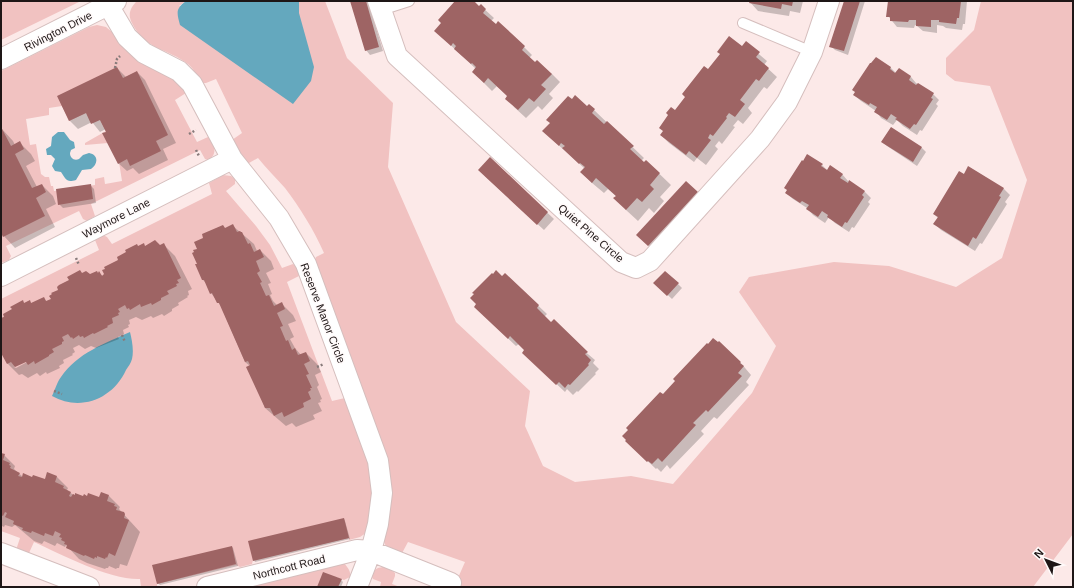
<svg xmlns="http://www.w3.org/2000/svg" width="1074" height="588" font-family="Helvetica,sans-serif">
<rect width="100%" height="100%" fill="#fce9e8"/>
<path fill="#f1c2c1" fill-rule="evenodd" d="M1,1h80l-80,39z
M137,1h49l-7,5 120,7v-12h26l22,57 46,45 -5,64 68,155 74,69 -5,35 18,40 32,16 56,-6 42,8 79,-91 24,-47 -37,-54 10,-15 85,-15 55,4 67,21 46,-29 25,-78 -37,-94 -35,-5 -9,-7v-16l28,-28 7,-29h92v533l-40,53h-579l11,-25 -57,-20 -7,13c-10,-4 -16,-6 -18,-17l4,-72 -3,-18 -70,-186 2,-5 8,-4c-10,-23 -24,-45 -39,-65 -9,-10 -19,-20 -27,-30l-9,5h-3l-2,-2 -12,-21 10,-7 -26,-54 -10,4h-3c-5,-6 -9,-14 -15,-19 -21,-16 -43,-14 -56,-41 -5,-9 -1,-16 5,-22z
M97,25l9,2 6,5 19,23 12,9 30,14 13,12v3l-11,7 22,42 11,-5c7,7 10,18 0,23l-3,-1 -5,-9 -109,54 4,12 -8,5 -4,-2 -4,-8 -73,35 5,10 -2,4 -8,3v-192l88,-44zM62,106l7,15 17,-8 14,7 6,11 -21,12v2l23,-2 11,19 3,19 -17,3 -1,-7 -9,2v6l-41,6 -1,-5h-2l-2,-9h-4l-4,-3 -5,-30 -6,1 -4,-26 23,-4v-7z
M223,175l8,1 4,3v5l-9,7 30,35 14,19 12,23 11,-4 3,2 3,10 -12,6 45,119 13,-3c9,24 24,55 26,80 2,19 -1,37 -5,55l-6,4 -11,3v-2l-96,22 -1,4 -12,3 -4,-2 -79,19v3h-16l-1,-8c-31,1 -77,-24 -106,-37l-5,11 -13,-3 4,-12 -19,-7v-232l98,-49 -4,-10 8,-5 4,2 5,7 100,-50 -3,-11z
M344,563c4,5 7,8 6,14l-6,3 -8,-3 -5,10h-77l-1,-3z
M383,567l8,3 4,3v3l-3,8 8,3h-20l1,-5 -8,-3 -1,-2 1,-6 5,-3z"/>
<path fill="#64a8be" d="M186,1h113v12l15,54 -3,14 -18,23 -113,-79c-3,-12 -5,-16 6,-24z
M58,132h6l6,8 4,2 1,6 -4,2 -1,3c0,5 4,8 9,6l4,-4 6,-2c10,2 9,11 2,16l-9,1 -6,10c-10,3 -10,-1 -15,-8l-6,-1 -3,-5 3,-7 -4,-4h-4l-1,-6 5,-3 1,-9z
M130,332c2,8 4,19 2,27 -1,4 -4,8 -6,11 -13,29 -46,42 -74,26 3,-6 5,-14 9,-19 16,-24 45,-34 69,-45z"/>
<path fill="#0003" fill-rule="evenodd" d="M351,1h17l15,50 -13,4 -4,-5z
M457,1h15l7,7 2,-2 13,12 -3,3 33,26 8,8 -3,3 23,16 8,8 -11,12 4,4 -11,12 -4,-4 -12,12 -12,-11 -6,-11 -11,-10 -5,5 -11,-11 -5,-11 -32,-30z
M749,1h54l-3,12 -10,-2 -1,5 -31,-5z
M845,1h20l-17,54 -13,-5 -4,-4z
M889,1h78l-2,23h-2l-1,6 -16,-2 -3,-2 -6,-1v8l-14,-2 -6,-5 -2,-1 -1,3 -17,-1 -9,-11z
M746,43l21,18 -3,4 13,12 -10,12 -3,-2 -16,21 4,5 -9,11 -5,-4 -5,6 2,1 -13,17 -3,-3 -4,5 3,3 -12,16 -9,-7 -3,4 -25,-19 -8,-8 14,-23 34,-42 34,-22z
M890,67l6,6 3,-4 12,8 5,6 17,11 6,6 -3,4 2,2 -16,25 -2,-1 -3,5 -14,-9 -6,-6 -4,5 -12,-7 -5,-7 -15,-10 -7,-6z
M117,68l9,9 11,-5 8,8 31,63 -13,6 5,11 -29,14 -6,-6 -6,3 -9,-8 -12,-34 -6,3 -8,-10 -14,7 -8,-8 -12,-24z
M587,107l7,3 50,48 -3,3 3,2 2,-2 25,24 -11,12 4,4 -10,12 -5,-5 -11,13 -12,-11 -10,-14 -8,-7 -4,4 -12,-10 -11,-11 3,-4 -29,-26z
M891,128l31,20 4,4 -9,14 -30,-20 -5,-4z
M2,129l11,12 2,4 4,-3 12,12 4,7 -9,5 11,21 5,-2 11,11 3,8 -10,5 9,18 -40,21 -11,-12 -3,-6z
M490,158l64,61 -10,11 -59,-54z
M822,165l6,6 14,3 6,7 17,11 6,6 -3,4 2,2 -16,24 -2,-1 -3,5 -14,-9 -6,-6 -4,6 -12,-8 -6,-7 -14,-9 -7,-6z
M969,167l35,22 6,6 -5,7 2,2 -25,40 -2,-1 -5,8 -34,-21 -6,-6 3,-6 -4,-4z
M686,182l18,17 -49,52 -12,-10z
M90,185l4,4 2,14 -33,5 -4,-4z
M233,226l21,18 3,7 3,-1 11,11 3,8 -8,4 5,10 -3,1 4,10 -2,1 3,6 5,5 4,-2 11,11 3,6 -8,3 6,13 -4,2 5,9 6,7 5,-2 11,11 4,8 -6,3 4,10 -2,2 5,12 -2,1 1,2 -3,1 4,8 -9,4 2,4 -19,8 -4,-4 -6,3 -21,-18 -15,-42 -5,-4 -24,-56 -10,-13 -4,-9 -4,-4 -4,-16 -1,-15 28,-20z
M164,245l11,11 17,33 -4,2 1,4 -2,1 1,1 -10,6 1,2 -7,4v2l-8,5 -2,-2 -9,4 -2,-2 -9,4 -6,-3 -7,3 1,4 -2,1 1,2 -6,3 1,4 -6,3 1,2 -23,9 -5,-2 -6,3 -6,-4 -6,3 2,4 -3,2 1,1 -10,5 1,3 -5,3 1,2 -13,6 -1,-2 -6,4 -3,-3 -9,5 -6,-4 -3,1 -11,-11 -7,-13v-32l22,-17 2,2 5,-2 2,2 11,-6 4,4 5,-3 30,-25 8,2 9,-3 4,3 16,-16 19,-13h22zM30,358l1,2 -15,8 -2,-1z
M502,277l25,18 20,19 -3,3 51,43 -2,3 6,6 -4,4 1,1 -18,18 -1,-1 -4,4 -6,-6 -2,3 -33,-31 -6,-11 -7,-6 -3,2 -33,-31z
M655,283l23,1 4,4 -10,11z
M740,362l11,13 -5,7 3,3 -32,34 -3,-2 -13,14 3,3 -34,35 -3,-4 -6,7 -4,-4 -1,1 -21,-20 28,-53z
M1,454l3,1 11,11 -1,3 9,8 22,3 3,-7 9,4 11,11 -1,2 5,4 12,4 15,1 10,-3 11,11 -1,2 21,23 -13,34 -7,-2 -1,4h-2l-1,1 -7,-3 -1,2h-2l-1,1 -18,-6 -8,-4 -13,-14 -1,2 -8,-4 -2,3 -11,-5 -2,3 -8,-3 -19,-16 -3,2 -7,-2 -1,2 -2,-1 -1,2z
M344,519l1,2 5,18 -95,23 -1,-2z
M232,547l1,1 5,18 -78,19 -2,-2z
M341,580l2,2 -2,5h-23z"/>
<path fill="#9e6464" d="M350,1h16l13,46 -14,4z
M455,1h19l5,5 2,-2 5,5 -3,4 13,11 2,-3 27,25 -3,4 13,12 2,-2 15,14 -11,11 5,4 -12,13 -5,-4 -11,12 -13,-11 2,-3 -19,-18 -4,5 -12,-11 4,-5 -4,-4 -1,1 -17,-15 2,-3 -3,-3 -2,3 -17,-15 7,-8 -3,-3z
M750,1h43l-1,5 -10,-2 -1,5 -32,-6z
M844,1h16l-16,50 -15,-4z
M888,1h73l-2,17h-2l-1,6 -17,-2v-2h-8v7l-15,-1v-6h-7l-1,2 -18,-1v-4h-4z
M729,36l13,10 4,-5 14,11 -4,5 13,11 -10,13 -3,-2 -16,21 5,4 -10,13 -6,-4 -3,4 1,1 -14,18 -3,-2 -2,4 3,2 -14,18 -8,-7 -3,4 -26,-20 3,-4 -4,-3 9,-13 -2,-2 5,-6 4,3 10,-13 -3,-3 22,-28 4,3 12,-15 -3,-2z
M876,57l15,10 -1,2 5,4 4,-5 12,8 -2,4 7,5 2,-2 16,10 -3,5 2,1 -17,26 -2,-1 -4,5 -15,-10 2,-1 -6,-4 -4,6 -13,-8 3,-5 -7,-4 -1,2 -16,-10 2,-3 -3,-2 18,-27h1z
M117,67l6,11 14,-7 31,64 -12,6 5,10 -31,15 -3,-7 -9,5 -16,-31 4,-1 -6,-12 -9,4 -5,-11 -17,8 -12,-25z
M575,95l12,11 2,-2 6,5 -3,4 12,11 3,-3 27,25 -4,3 14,13 2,-2 14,13 -10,12 4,4 -12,13 -5,-4 -11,12 -13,-12 3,-2 -20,-18 -4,5 -12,-11 5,-5 -5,-4 -1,1 -17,-16 3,-2 -4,-3 -2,3 -17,-15 8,-8 -4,-3 22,-24 4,3z
M1,127l10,19 9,-5 4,8 -9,5 17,34 10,-4 4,8 -10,6 9,18 -42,21 -2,-4z
M891,127l31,20 -9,15 -32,-20z
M807,154l16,10 -2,2 6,4 3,-5 13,9 -3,4 8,5 1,-3 16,11 -3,4 2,2 -17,26 -2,-1 -3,5 -15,-10 1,-2 -6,-4 -4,6 -12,-8 3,-4 -7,-4 -2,2 -15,-10 2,-3 -3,-2 18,-28 1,1z
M490,157l58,55 -11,13 -59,-55z
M968,166l36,22 -5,8 2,1 -25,42 -3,-2 -5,9 -35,-22 5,-7 -5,-3 26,-43 5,3z
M686,181l12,11 -50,54 -12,-11z
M91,184l2,15 -35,6 -2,-16z
M233,224l4,8 3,-1 1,1h1l6,12 2,-1 4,9 6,-3 4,8 -8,4 4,10 -3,2 5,9 -2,1 6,13 3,-1 5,11 8,-4 3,7 -8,4 6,13 -3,1 6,14 2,-1 4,10 3,-2 3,7 8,-3 4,9 -6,3 5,10 -3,1 6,13h-2l1,2 -3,2 3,7 -8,4 1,4 -20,10 -2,-5 -8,4 -4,-8h-5l-19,-41 4,-2 -2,-4 -3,1 -26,-59h-2l-5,-10 -2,1 -6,-14h-2l-7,-16h2l-5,-11 2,-1 -1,-2 4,-1 -3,-7 9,-4 -1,-4 21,-9 2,3z
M155,240l5,5 4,-2 17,35 -4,2 2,3 -3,1 1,2 -10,5 2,3 -8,4v2l-9,5 -1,-2 -10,4 -1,-3 -10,6 -1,-2 -2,1 -2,-4 -7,4 2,3 -2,1 1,2 -7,3 1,5 -6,3 1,1 -14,7 -1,-1 -9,5 -1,-2 -3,1 -1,-2 -6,4 -1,-2 -1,1 -3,-4 -6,3 2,4 -2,1v2l-10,5 2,3 -5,3v1l-14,8 -1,-3 -6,4 -2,-3 -11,5 -4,-5 -4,2 -6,-11v-35l3,-1 -1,-3 9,-5 -2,-2 13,-7 1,3 6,-3 1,3 13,-6 2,4 5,-2 -2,-3 3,-2 -1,-1 7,-3 -1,-3 2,-2 10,-5 -2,-3 13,-7 2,3 4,-2 4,3 7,-3 1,2 1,-2 3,5 2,-2 -2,-4 3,-1 -1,-2 14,-7 -1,-3 9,-5 -1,-2 12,-6 1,2 6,-3 1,3z
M496,270l6,6 3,-3 34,32 -2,3 14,14 3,-3 34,33 -3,2 6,6 -3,4 1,1 -19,20 -2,-1 -3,4 -6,-6 -3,3 -34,-32 2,-3 -14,-14 -2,3 -34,-32 2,-3 -6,-6 4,-4 -2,-1 20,-20 1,1z
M665,271l14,12 -12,13 -14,-13z
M713,338l5,4 1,-1 22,21 -1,1 4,3 -6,7 4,3 -34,36 -2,-2 -13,13 3,2 -34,37 -4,-4 -6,6 -4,-3 -1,1 -22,-21 1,-1 -4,-4 6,-6 -2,-2 34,-36 3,2 12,-13 -2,-2 34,-36 1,1z
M1,453l4,1 -2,6 7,3 -1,2 2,1 -1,2 10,5 -2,3 4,1 1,-4 9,4 1,-2 12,4 2,-7 10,4 -2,6 9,4 -1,2 8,4 -2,4 2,1 2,-3 2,1v-2l8,3 1,-2 3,2 1,-3 11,4 2,-5 8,3 -2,6 8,3 -1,2 3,1 -1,3 8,2 1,2 -1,4 5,2 -14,36 -6,-3 -2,5 -1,-1 -1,2 -8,-3v2l-2,-1 -1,2 -9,-4 -1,1 -18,-8 1,-3 -3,-1 1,-2 -4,-2 1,-2 -3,-1 2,-3 -6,-3 -2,5 -8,-3 -1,3 -12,-5 -1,2 -9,-3 1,-2 -10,-4 1,-3 -9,-4 2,-4 -2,-1 -2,4 -2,-1z
M344,518l5,20 -96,23 -5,-20z
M232,546l4,18 -79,20 -5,-19z
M323,572l19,7 -4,8h-21z"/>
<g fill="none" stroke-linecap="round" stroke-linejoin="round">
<g stroke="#d5bebd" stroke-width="12">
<path id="service" d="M381,10l28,-9
M743,23l69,29"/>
</g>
<g stroke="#d5bebd" stroke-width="22">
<path id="minor" d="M378,1l19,55 224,206 15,6 14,-7 110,-122 27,-37 25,-50 17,-51
M108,5l19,32 17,16 35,18 13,13 40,75 47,59 27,46 72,197 4,32 -4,31 -7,27 -14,36
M1,59l115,-58
M1,276l231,-117
M1,553l88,34
M207,587l150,-37 14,1 80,32"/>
</g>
<path stroke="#877a7a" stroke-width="2.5" stroke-dasharray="2 2" stroke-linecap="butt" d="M115,68l2,-9 3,-3
M189,134l7,-4
M196,150l3,6
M76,258l3,7
M122,335l3,7
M317,367l7,-3
M54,391l8,3"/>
<use href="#service" stroke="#fff" stroke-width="10"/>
<use href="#minor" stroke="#fff" stroke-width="20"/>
</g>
<g text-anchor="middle" stroke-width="3" stroke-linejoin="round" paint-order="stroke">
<g font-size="11" fill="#1e1616" stroke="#fffafa">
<text transform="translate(58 31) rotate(-27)" y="4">Rivington Drive</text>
<text transform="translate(116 218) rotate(-27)" y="4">Waymore Lane</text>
<text transform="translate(591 233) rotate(41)" y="4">Quiet Pine Circle</text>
<text transform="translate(323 313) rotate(69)" y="4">Reserve Manor Circle</text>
<text transform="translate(289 567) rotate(-14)" y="4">Northcott Road</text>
</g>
</g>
<rect width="1074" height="588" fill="none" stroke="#1e1616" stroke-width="4"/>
<g transform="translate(1046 560) rotate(312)" stroke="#fffafa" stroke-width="3" paint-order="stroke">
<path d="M0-3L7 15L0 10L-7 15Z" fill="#1e1616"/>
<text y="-6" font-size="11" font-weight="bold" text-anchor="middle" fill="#1e1616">N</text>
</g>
</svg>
